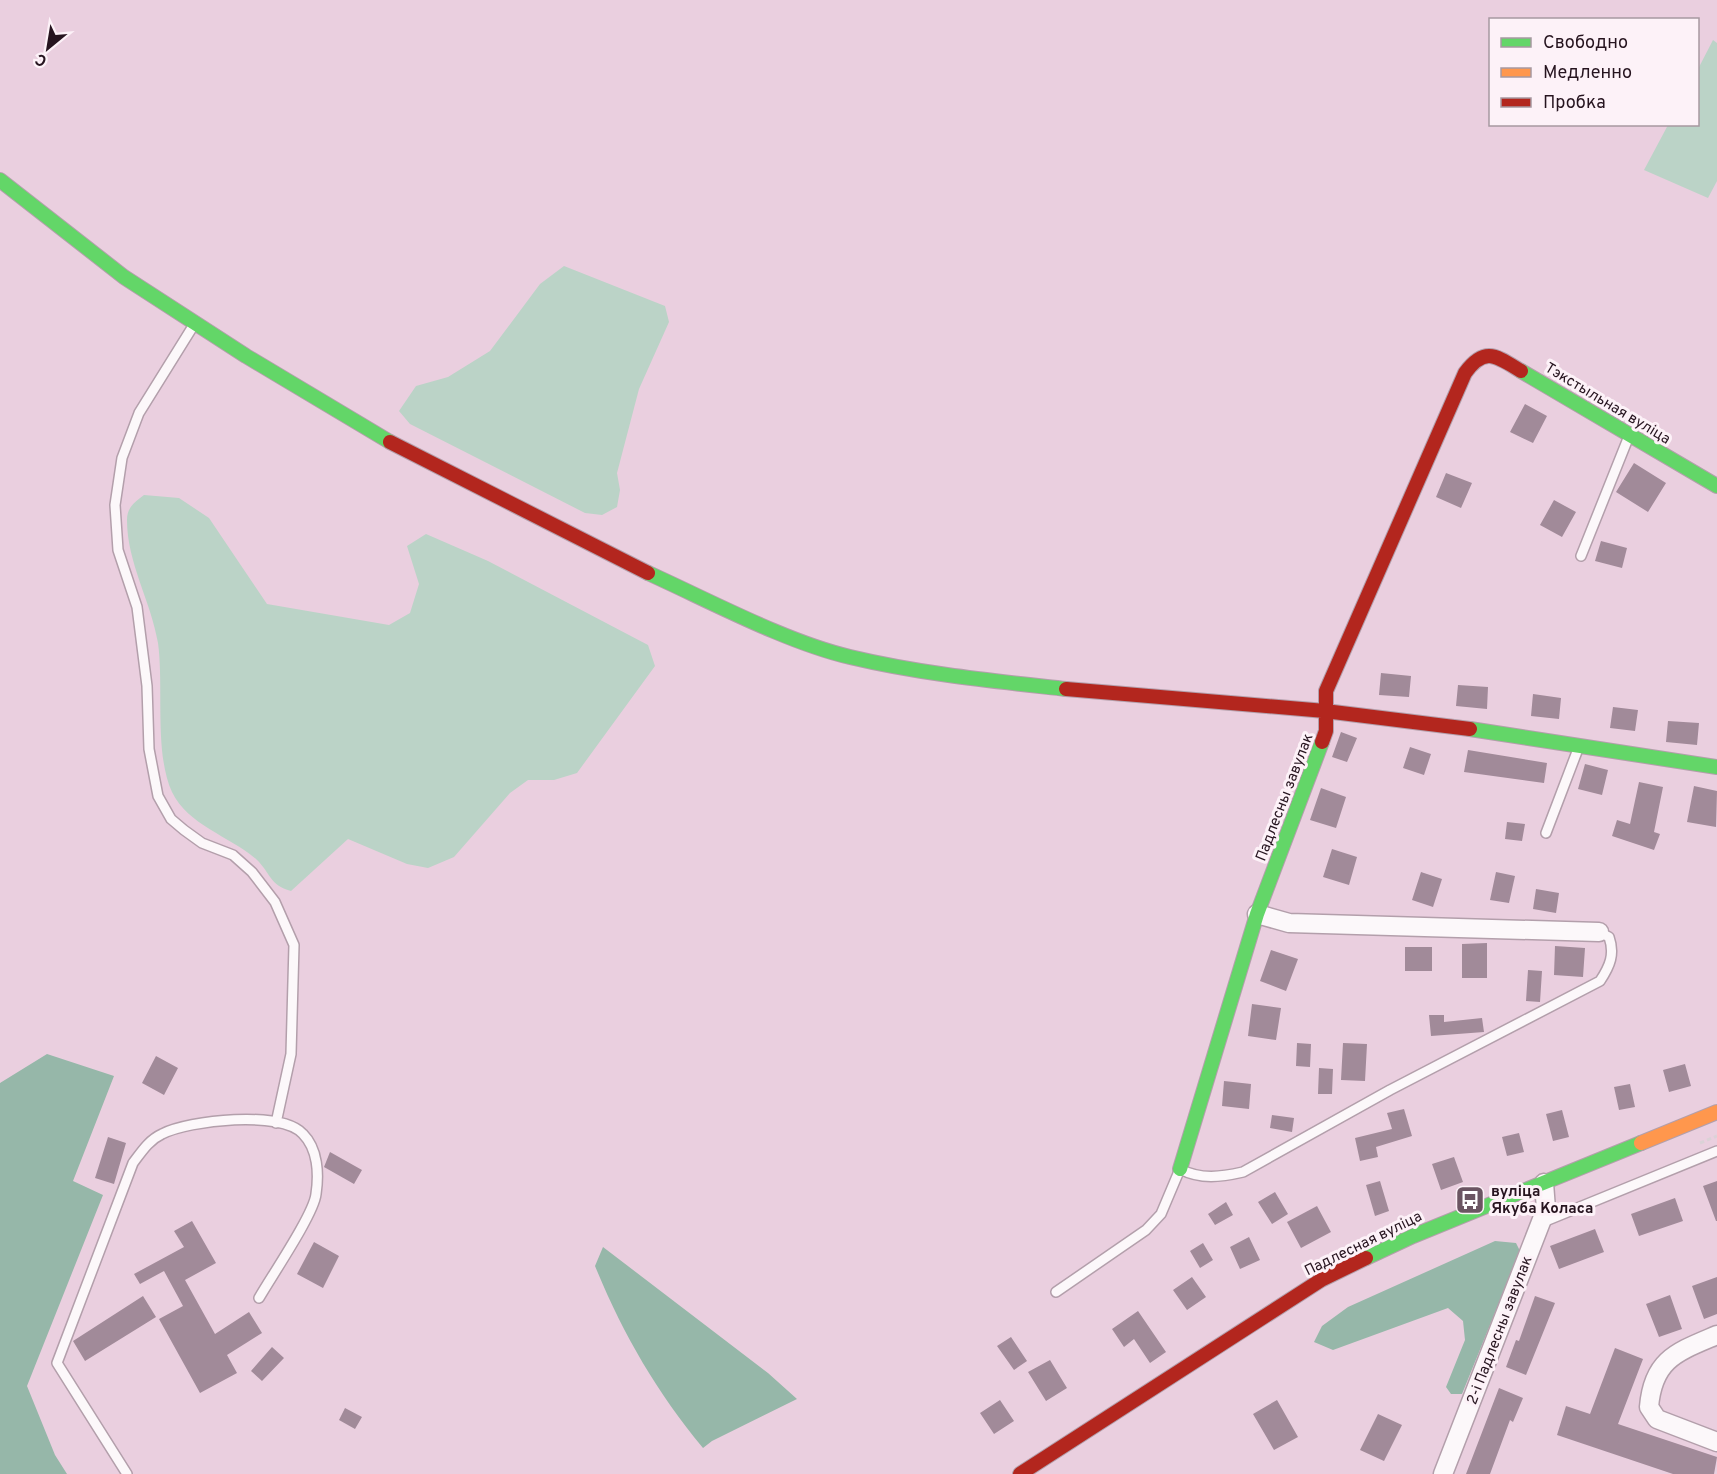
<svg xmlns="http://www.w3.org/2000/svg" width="1717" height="1474" font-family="Overpass,sans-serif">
<rect width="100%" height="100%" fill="#eacfdf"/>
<path fill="#bbd3c7" d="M1713,40l4,3v138l-9,17 -64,-28 24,-45 30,-1v-55z
M564,266l101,40 4,16 -30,67 -22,84 3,17 -3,17 -15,8 -17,-2 -175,-89 -11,-13 17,-25 32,-9 42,-26 50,-67z
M144,495l35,3 30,20 58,86 122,21 21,-12 9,-29 -12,-38 19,-12 62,27 160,84 7,21 -78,107 -23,7h-26l-18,13 -56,64 -26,11 -21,-4 -59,-25 -57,52c-22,-6 -20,-18 -35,-32 -27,-23 -68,-34 -84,-67 -18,-39 -8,-106 -14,-149 -7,-42 -31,-80 -31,-123 0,-13 8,-18 17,-25z"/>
<path fill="#96b7a9" d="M47,1054l67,22 -41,105 30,14 -76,191 28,69 12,19h-67v-391z
M1495,1241l21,2 4,8 -58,143h-11l-5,-7 19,-47 -2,-19 -15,-13 -115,42 -19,-8 8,-16 26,-19z
M603,1247l165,126 29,26 -85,42 -9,7c-47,-57 -80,-114 -108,-182z"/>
<path fill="#a18a99" d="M1525,404l22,12 -14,27 -23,-11z
M1634,463l32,20 -18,29 -32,-20z
M1446,473l26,10 -11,25 -25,-11z
M1554,500l22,12 -14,25 -22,-12z
M1601,541l26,7 -5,20 -27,-7z
M1381,673l30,3 -2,21 -30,-2z
M1458,685l30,2 -1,22 -31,-3z
M1533,694l28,4 -2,21 -28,-3z
M1613,707l25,3 -3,21 -25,-3z
M1668,721l31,2 -2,22 -31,-3z
M1341,732l16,6 -10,24 -15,-5z
M1410,747l21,7 -7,21 -21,-7z
M1468,750l79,13 -3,20 -80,-11z
M1585,764l23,6 -6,25 -24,-6z
M1639,782l24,5 -9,45 6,2 -6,16 -42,-14 5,-16 13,4z
M1694,786l23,5 -1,36 -29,-5z
M1321,788l25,9 -10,31 -26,-8z
M1507,822l18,2 -3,17 -17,-2z
M1332,849l25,8 -8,28 -26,-8z
M1421,872l21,7 -9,28 -21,-7z
M1496,872l19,4 -6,27 -19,-3z
M1536,889l23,4 -3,20 -23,-4z
M1487,943v35h-25v-34z
M1555,946l30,2 -2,29 -29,-2z
M1405,947h27v24h-27z
M1271,950l27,9 -12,32 -26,-10z
M1528,970l14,1 -2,31 -14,-1z
M1252,1004l29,4 -5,32 -28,-4z
M1429,1015h15v7l38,-4 2,14 -53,4z
M1297,1043l14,1 -1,23 -14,-1z
M1343,1043l24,1 -2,37 -24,-1z
M156,1056l22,12 -14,27 -22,-12z
M1685,1064l6,22 -22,6 -6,-22z
M1319,1068l14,1 -1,25h-14z
M1224,1081l27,3 -2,25 -27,-3z
M1630,1084l5,23 -16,3 -5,-23z
M1404,1109l8,27 -36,11 2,10 -18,4 -5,-23 37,-9 -5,-16z
M1562,1110l7,27 -16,4 -7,-27z
M1272,1115l22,3 -2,14 -22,-4z
M1519,1133l5,19 -17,4 -5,-19z
M108,1137l18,6 -12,41 -19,-6z
M330,1152l32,18 -8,14 -30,-17z
M1454,1157l9,25 -22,8 -9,-26z
M1380,1181l9,30 -14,5 -9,-31z
M1717,1181v40h-1l-13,-35z
M1275,1192l13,22 -16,10 -14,-22z
M1675,1198l8,23 -44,15 -8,-22z
M1226,1202l7,13 -18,10 -7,-11z
M1317,1206l14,26 -30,16 -14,-26z
M192,1221l24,42 -31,17 30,54 34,-22 13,21 -35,22 10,18 -37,20 -41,-74 24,-13 -19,-35 -24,13 -6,-10 50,-27 -10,-16z
M1595,1229l9,23 -45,17 -9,-23z
M1249,1237l11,23 -20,9 -10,-22z
M314,1242l25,14 -16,32 -26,-14z
M1203,1243l10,17 -13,8 -10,-17z
M1192,1277l14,20 -19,13 -14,-20z
M1717,1277v37l-13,5 -12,-33z
M1670,1295l12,34 -23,8 -13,-33z
M143,1296l13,21 -71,44 -12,-20z
M1535,1296l20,7 -29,72 -20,-8 10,-27 3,1z
M1138,1311l28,41 -16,11 -16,-24 -10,8 -12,-18z
M1011,1337l16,24 -13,9 -17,-24z
M272,1347l12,11 -22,23 -11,-10z
M1615,1348l28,11 -25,65 99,33 -3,17h-41l-116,-39 9,-29 24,8z
M1050,1360l17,28 -21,13 -18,-29z
M1499,1388l24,10 -10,24 -3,-2 -20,54h-24z
M1000,1400l14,21 -20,13 -14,-21z
M1277,1400l21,37 -24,13 -21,-36z
M345,1408l17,9 -7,12 -16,-9z
M1378,1414l24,11 -18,36 -24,-11z"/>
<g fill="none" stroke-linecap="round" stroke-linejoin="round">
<g stroke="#b39fab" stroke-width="12">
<path id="lane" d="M195,323l-56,90 -17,45 -7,47 3,45 19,57 10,79 2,63 9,47 13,23 13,11 18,13 31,12 19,17 23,30 19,43 -3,109 -15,69
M1581,556l48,-120
M1546,833l32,-84
M1542,1219l6,1 169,-69
M1056,1292l90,-62 15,-16 19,-45c21,11 41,8 63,3l147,-82 210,-109c10,-15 15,-27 9,-44l-10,-5
M127,1474l-70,-111 76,-200c9,-12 16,-23 29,-29 27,-14 119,-24 141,0 15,15 16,40 13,60 -2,20 -45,83 -57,104"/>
</g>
<g stroke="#b39fab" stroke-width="21">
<path id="street" d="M1257,914l32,9 310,9
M1717,1335c-40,17 -64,24 -68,72l8,12 60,23
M1443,1474l103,-265 -2,-26"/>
</g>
<g stroke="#b39fab" stroke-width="16">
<path id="fast" d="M0,180l124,97 122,79 144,86
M1521,371l196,115
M648,573c62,28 138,69 202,84 71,17 144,24 216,32
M1470,729l247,38
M1180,1169l77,-255 65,-172
M1366,1258l47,-22 228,-93"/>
</g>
<g stroke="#b39fab" stroke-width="16">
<path id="slow" d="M1641,1143l76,-31"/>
</g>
<g stroke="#b39fab" stroke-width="16">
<path id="jam" d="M390,442l258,131
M1066,689l259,22 145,18
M1322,742l4,-11v-40l139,-318c20,-27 31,-17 56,-2
M1020,1474l301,-194 45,-22"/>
</g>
<path stroke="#dbd2d7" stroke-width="3" stroke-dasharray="4.5 3" stroke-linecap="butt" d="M1700,1143l17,-7"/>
<use href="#lane" stroke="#fcf8fa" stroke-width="9"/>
<use href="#street" stroke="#fcf8fa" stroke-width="18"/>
<use href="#fast" stroke="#63d668" stroke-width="14"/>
<use href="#slow" stroke="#ff974d" stroke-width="14"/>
<use href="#jam" stroke="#b3261e" stroke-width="14"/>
</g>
<defs>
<g id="bus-square" transform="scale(1.5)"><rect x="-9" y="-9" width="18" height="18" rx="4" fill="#6b5562" stroke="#fdf2f8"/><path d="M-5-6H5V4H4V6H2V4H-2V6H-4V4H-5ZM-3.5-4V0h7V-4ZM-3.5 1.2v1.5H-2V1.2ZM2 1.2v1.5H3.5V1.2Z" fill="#fff"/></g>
</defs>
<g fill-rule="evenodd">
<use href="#bus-square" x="1470" y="1200"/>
</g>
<g text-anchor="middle" stroke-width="6" stroke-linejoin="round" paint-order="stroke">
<g font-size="15" fill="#26141f" stroke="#fdf2f8">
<text transform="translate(1608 403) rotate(31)" y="5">Тэкстыльная вуліца</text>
<text transform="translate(1284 797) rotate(-69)" y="5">Падлесны завулак</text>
<text transform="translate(1363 1243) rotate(-26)" y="5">Падлесная вуліца</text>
<text transform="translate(1499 1330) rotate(-69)" y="5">2-і Падлесны завулак</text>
</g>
<g font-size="15" font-weight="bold" fill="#26141f" stroke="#fdf2f8" text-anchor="start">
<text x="1491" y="1196">вуліца<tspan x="1491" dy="17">Якуба Коласа</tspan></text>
</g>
</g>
<rect x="1489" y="18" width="210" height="108" fill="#fdf2f8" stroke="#a799a1" stroke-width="1.5"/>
<rect x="1501" y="38" width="30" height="9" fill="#63d668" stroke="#a799a1" stroke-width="1.5"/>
<text x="1543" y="48" font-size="18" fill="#26141f">Свободно</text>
<rect x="1501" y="68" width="30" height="9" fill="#ff974d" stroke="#a799a1" stroke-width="1.5"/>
<text x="1543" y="78" font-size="18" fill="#26141f">Медленно</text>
<rect x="1501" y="98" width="30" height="9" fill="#b3261e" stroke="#a799a1" stroke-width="1.5"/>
<text x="1543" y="108" font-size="18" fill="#26141f">Пробка</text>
<g transform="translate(48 48) rotate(210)" stroke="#fdf2f8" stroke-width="4.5" paint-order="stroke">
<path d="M0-4.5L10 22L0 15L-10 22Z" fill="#26141f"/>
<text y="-9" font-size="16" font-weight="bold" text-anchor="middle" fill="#26141f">С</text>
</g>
</svg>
